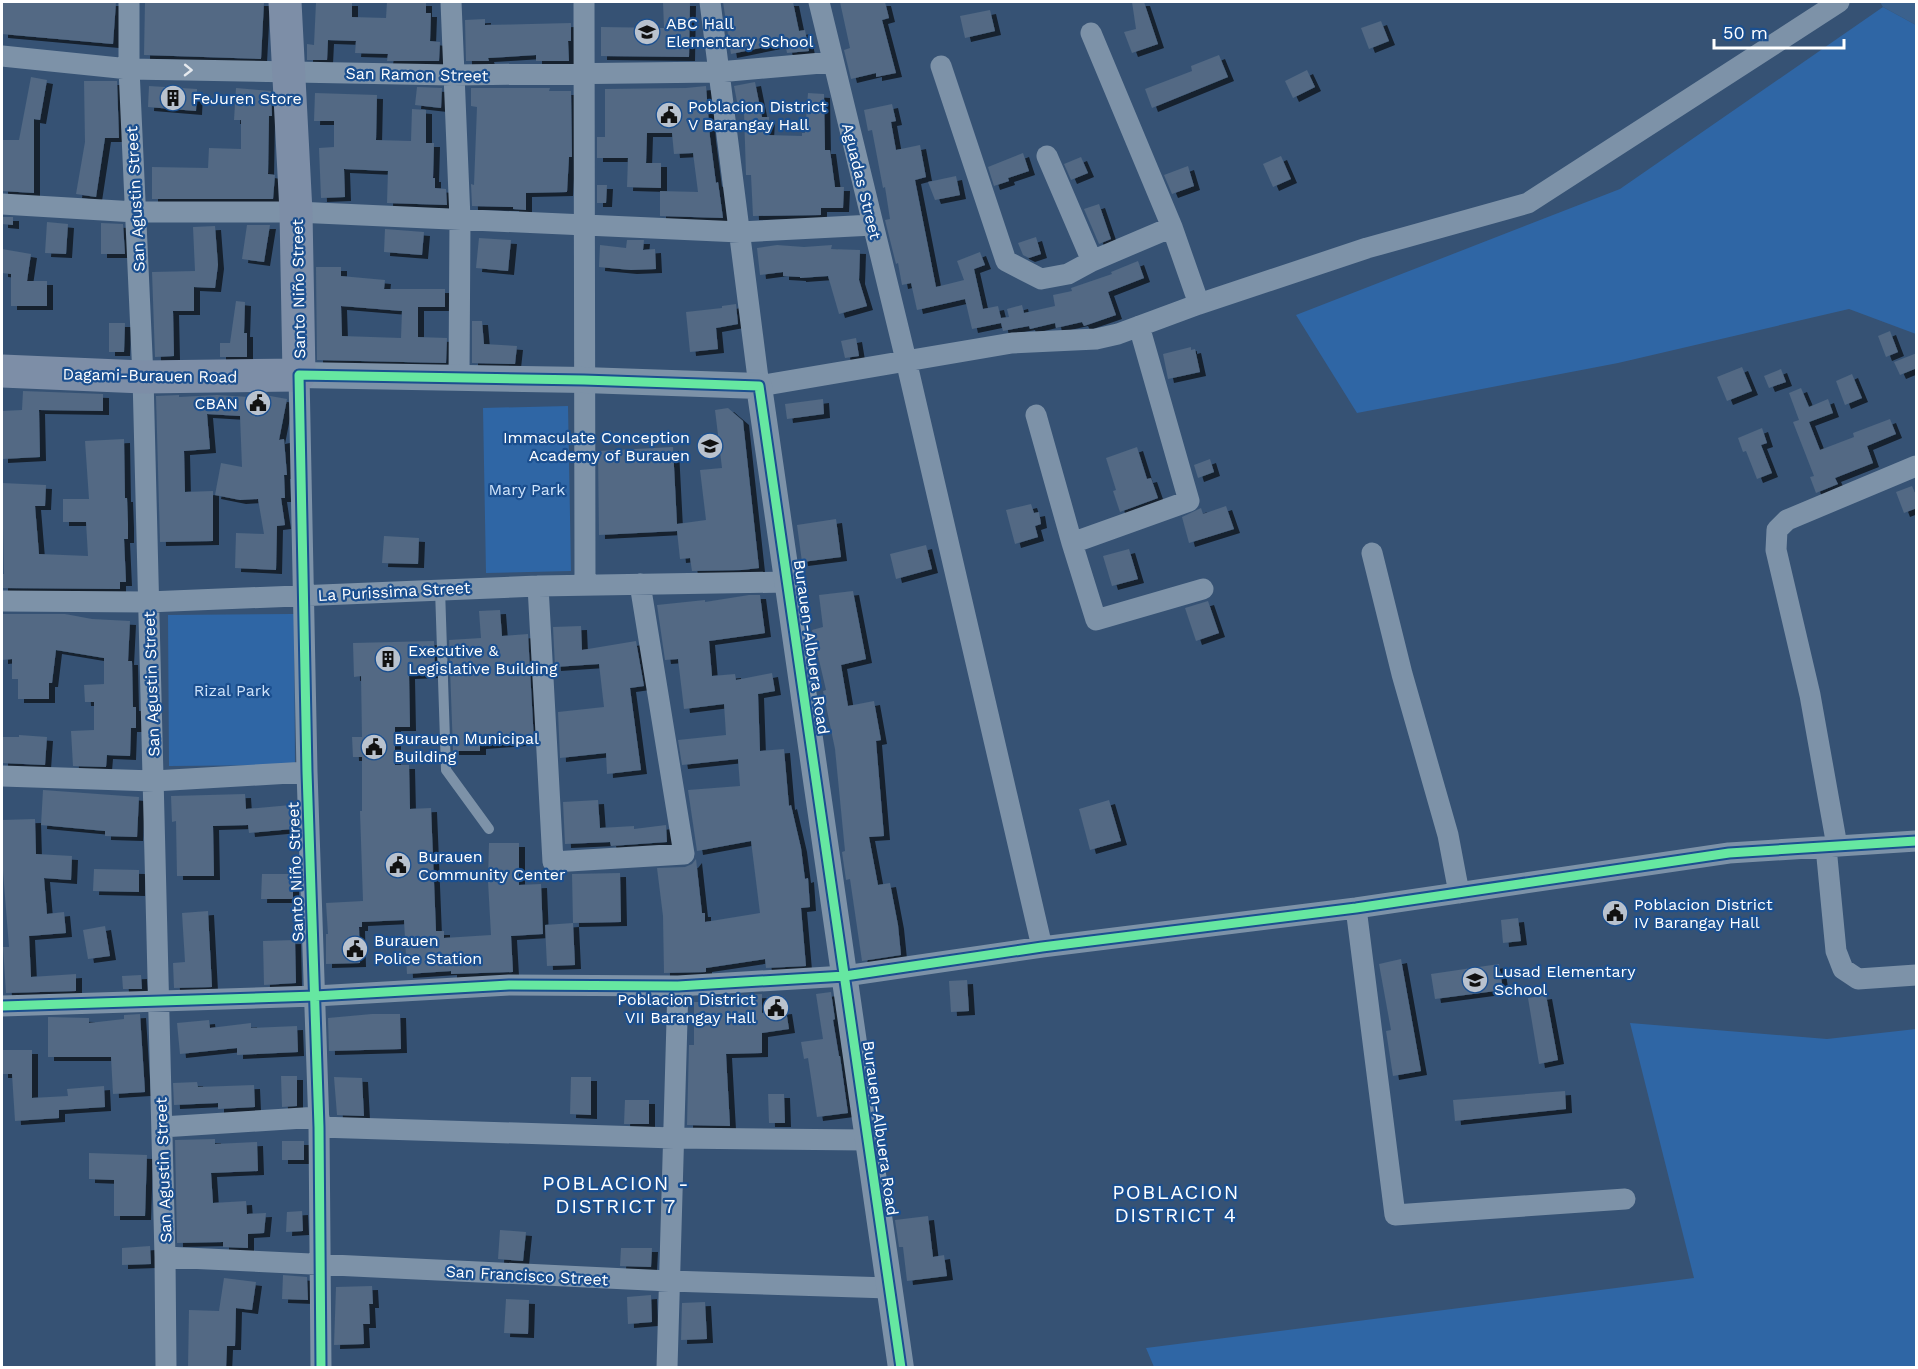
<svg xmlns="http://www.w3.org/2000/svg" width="1918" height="1369" font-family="'Work Sans',sans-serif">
<defs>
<filter id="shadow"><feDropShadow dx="6" dy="4" stdDeviation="0" flood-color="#0009"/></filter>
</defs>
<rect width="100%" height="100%" fill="#365274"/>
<path fill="#2f66a5" d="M1883,7l33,18v309l-67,-25 -231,54 -261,50 -61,-98 324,-126z
M568,406l3,165 -85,2 -3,-165z
M294,614l1,151 -126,1 -1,-151z
M1630,1023l197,16 89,-10v338h-762l-8,-19 548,-70z"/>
<path fill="#3b618d" d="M1880,2h36v23l-33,-18z"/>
<path fill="#526984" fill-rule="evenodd" filter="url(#shadow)" d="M2,2h114l-3,42 -111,-10z
M145,2l106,1v-1h13l-3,57 -117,-4z
M316,2h36v15l34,1 1,-16h39v11h5l-1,28 10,1 -1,19h-52l1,-7 -33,-1 1,-12 -28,-1 -1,20h-20v-16l7,1z
M663,2h27l-1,55 -88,-1v-29l63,1z
M723,2h70l6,29 6,-1 4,21 -22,2 -2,-10 -54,11z
M840,2h45l4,16 -7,2 14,53 -20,4v-4l-25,6 -7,-29 6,-2z
M1132,2h12l14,42 -26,9 -8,-21 12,-3z
M990,10l5,21 -30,7 -5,-22z
M485,19v6l86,-2v18h-3l1,20h-33v-6l-48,3 1,3h-23l-1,-41z
M1381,21l8,20 -20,8 -8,-21z
M1219,55l9,22 -76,31 -7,-19 47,-18 -1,-5z
M1307,70l8,17 -22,11 -8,-17z
M31,77l16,3 -7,40 -6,-1v74l-32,-2v-51h17z
M84,81h33l2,57h-14l-9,59 -20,-3 9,-52z
M755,82l7,35h7l-1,18 34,1v-3h3l3,-40 16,1 1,56h5l5,37h9l-1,21h-22v7l-68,1 -2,-41h-5l-2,-63h-5l-5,-26z
M149,86l48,3 -1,22 -48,-4z
M706,86l4,51 6,46 2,-1 5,36 -63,-2v-25l38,1 -5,-39 -19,1 -2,-21h-25l-1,30h15v25l-34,-1 1,-29h-31v-21h8v-48l81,-1z
M417,87l25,1 -1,20 -26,-3z
M236,88l35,3 1,25h-3l-1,58 7,1 -2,24h-121v-32l56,1 1,-20 32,1v-29h-7z
M471,88h79l-1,3h22l1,66h-3l-2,35 -41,1v17l-13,-1v-2l-41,-1 -1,-22 3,1 3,-78 -6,-1z
M315,93l62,2 -1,45 35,1 1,-32 14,1v33h8l-1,35h2v10l11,1 1,16 -60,-2 1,-32 -44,-2 1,28 -24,1 -2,-50 15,-1v-26h-20z
M892,104l4,17 -5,1 5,28 24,-5 6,32 -11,3 21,107 28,-7 -7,-19 23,-9 5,13 -11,4 9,40 15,-3 3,12 8,-1 -2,-8 15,-4 2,8 31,-7 -2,-11 19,-4 -1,-3 41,-14 -1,-2 27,-11 6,17 -36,14 8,23 -32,11 -2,-4 -26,6 -1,-5 -25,6 -1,-3 -26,5 -2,-8 -29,6 -7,-30 -48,11 -6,-27 -9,2 -4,-22 -2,1 -11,-44 5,-1 -5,-32 -2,1 -11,-58 -4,1 -4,-21z
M1023,153l6,18 -21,7 1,3 -15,5 -6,-19z
M1281,156l10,23 -18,8 -10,-23z
M1081,157l7,16 -17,7 -7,-16z
M1188,166l6,20 -22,8 -8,-19z
M956,176l4,19 -25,5 -7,-18z
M597,185h10l-1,18h-9z
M1099,204l12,35 -12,5 -15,-35z
M2,217h11v8l-11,-1z
M47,222l21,2 -2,30 -21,-1z
M101,223l22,1 2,30h-24z
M247,225h23l-6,37 -22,-3z
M215,226l3,39 -3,23 -21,-1v24h-21l1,45 -19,1 -3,-85 43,-1 -2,-44z
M385,229l39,3 -2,23 -38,-3z
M1036,237l5,17 -12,4 -6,-3 -5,-12z
M479,238l32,2 -3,31 -32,-3z
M627,240h17l-1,10 12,-1 1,20 -25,1 -32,-3 1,-22 26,3z
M777,245l27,2 28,-2 -1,4 29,1 -1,30 8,26 -28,8 -11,-38 -28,2v-1l-17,-1v-4l-23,3 -3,-27z
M2,249l29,5 -4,27h20v25h-36v-32l-9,-1z
M316,267h25v9l44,4 -1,9h61v18h-27v30l29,1 -1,25 -129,-3zM341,306l61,5 -1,27 -59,-2z
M236,301l9,1 -1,31h3v24h-27v-14h10z
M736,304l2,20 -22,4 2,21 -28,3 -4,-40 36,-4v-2z
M472,321h10l2,23 33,2 -2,18 -43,-1z
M109,323h16l-1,29h-15z
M1890,331l8,21 -12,5 -8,-21z
M856,338l3,18 -14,2 -4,-17z
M1191,347v3l4,-1 5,23 -32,7 -5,-25z
M1917,353v15l-17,7 -6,-13z
M1742,367l10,24 -25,10 -10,-24z
M1781,369l5,13 -17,6 -5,-12z
M1852,374l10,24 -17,7 -9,-24z
M1801,388l8,19 19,-8 5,14 -24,9 11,28 34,-13 -1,-4 37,-14 6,15 -29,12 6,17 -38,15 3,6 -22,9 -6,-16 4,-1 -21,-54 6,-2 -10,-27z
M23,391l80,3v17l-64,-1 1,47 -38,2v-48l20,-1z
M259,394l28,5 -8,41 5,-1 3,36h-3l1,23h-4l4,27 -8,1 -1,44 -41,-2 1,-35 28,1 -6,-35 -18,1 -25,-5 6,-32 21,4 -2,-51 -33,-2 3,35 -26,2 1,41 28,-1v50l-53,1 -4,-146 23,-1v2l38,-2 32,2v-2l9,1z
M823,399l1,15 -37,5 -2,-15z
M728,408l15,13 16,147 -17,2 -50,1 -2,-13 -10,1 -3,-28 -78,4 -1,-84 75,-4 4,77 29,-4 -6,-50 22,-2 -7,-58z
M1762,428l5,15 -6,2 11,28 -15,6 -11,-28 -3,1 -5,-14z
M124,439l1,59h2l1,26v15h-4l2,43h-6v7l-118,-1v-14h2l-2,-91 44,2 -1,21h-10l4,48 49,2 -2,-34h-23v-23h26l-4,-58z
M1137,447l10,32 4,-1 7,20 -38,14 -7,-21 3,-1 -10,-32z
M1210,459l4,13 -16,6 -4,-13z
M1912,486l5,11v11l-13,5 -8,-21z
M1031,504l3,9 5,-1 2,12 -6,2 3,11 -23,7 -9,-34z
M1226,506l8,23 -45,14 -7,-26 19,-9 2,6z
M836,519l5,38 -39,5 -5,-37z
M384,536l35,2 -1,26 -36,-1z
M926,545l6,24 -36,10 -6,-25z
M1129,549l9,30 -26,7 -9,-30z
M853,591l13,68 -25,6 7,41 26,-5 7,39 -5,1 8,95 -15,1 9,48 12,-2 8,42 3,30 -39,6 -12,-82 -4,1 -4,-28 3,-1 -10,-102 -12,-58 3,-1 -14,-60 11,-3 -4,-32z
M749,595h11l5,38 -56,8 3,35 23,-2 1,6 36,-7 3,18 -17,3 2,57 24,-2 5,57 2,-1 10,43 4,31 3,-1 2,29 -9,1 5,58 -40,2 -1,-9 -59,9v4l-42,1 -1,-57 -6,-48 28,-1 7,-3 4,-5 6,54h3v9l55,-9 -9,-72 -54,10 -9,-61 52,-4 -2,-27 -56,6 -4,-25 48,-5 -2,-31 -40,5 -6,-50 -13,1 -8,-55 48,-5v2z
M1208,601l11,32 -23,8 -11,-33z
M500,610l2,26 26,-2 6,107 -54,4v6h-27l-4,-111 32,-2 -2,-27z
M2,614h63l27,5 38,2 -2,40h4l1,46h3v21h-5l-1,28 -23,-1 -1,12 -33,-1 -2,-35 23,-1v-28h-9l-1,-17 20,-1v-26l-48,-8 -4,33h-3v16h-31v-20h-6v-20l-10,1z
M581,626l1,24 54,-9 8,45 -14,2 11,82 -34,4 -1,-21 -46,5 -2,-46 46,-5 -5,-43 -44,3 -2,-40z
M434,641l1,33 -26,1 1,52h-15v38h14l1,44 21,-1 5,123h8v7l47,-3 -3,-54 1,-38h30v42l22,-1 2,50 -32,2 2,36 -62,2v-3l-44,3 -3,-54 -42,2v5h-3l1,36 -34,1v-30h2l-2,-31 37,-2 -3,-90h2v-54h-9l-1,-20h10l-1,-61 -7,1 -1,-34z
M19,735l28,2 -2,28 -43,-2v-26h17z
M43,790l96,7 -2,40 -32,-1v-5l-64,-6z
M245,794l1,15 45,-4 2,24 -44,4 -1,-8 -35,1 1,50h-37l-1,-55 -4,1 -1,-26z
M598,800l2,28 34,-2v3l32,-4 1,17 -56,4 -1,-4 -45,2 -2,-42z
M1109,800l12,41 -31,9 -11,-41z
M35,819l1,35 36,2 -1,24 -27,-2 3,36 17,-2 2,21 -37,3 2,41 45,-3v17l-70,2 -3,-46h6l-7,-88v-39z
M94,869l45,1v22l-46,-1z
M620,873l1,49 -48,1 -1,-49z
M262,874h31v25h-32z
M208,911l4,76 -38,1 -1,-25 12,-1 -3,-49z
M1518,918l3,23 -18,2 -2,-23z
M573,923l2,42 -28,1 -2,-41z
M105,926l5,30 -22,3 -5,-29z
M295,940l1,43 -32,2 -1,-44z
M1401,959l20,112 -28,5 -7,-45 5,-1 -12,-66z
M1499,964l4,26 -68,9 -4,-25z
M141,975l1,14h-19l-1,-13z
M967,980l2,31 -18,1 -2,-31z
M831,992l4,27 -2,1 6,36h1l8,57 -31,4 -9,-59 -4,1 -3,-17 22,-3 -7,-45z
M762,994v19l24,-3 3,19 -27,4v20l-36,1 4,72 -43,-1 2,-80h5v-43h45v-7z
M1546,995l12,65 -19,4 -11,-66z
M140,1014l5,78 -32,2 -2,-37h-63v-40l41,1v5l35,-4v-4z
M372,1014h28l1,35 -72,2 -1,-33z
M209,1020l1,8 41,-5v5l46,-2 1,26 -61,3v-7l-57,6 -3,-31z
M2,1050h30v48l36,-2 -1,-7 37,-3 1,21 -46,3v8l-44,3 -3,-47h-10z
M281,1076h16v30l-15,1z
M334,1077l28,1 2,38 -27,-1z
M571,1077h20v38l-21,-1z
M197,1082l1,5 56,-2 1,22 -37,2v-6l-44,2 -1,-22z
M1565,1091l1,18 -111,12 -2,-21z
M768,1094h16l1,29h-16z
M625,1100h24v24h-25z
M215,1139v5l42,-2 1,29 -47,2 2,30 33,-2 1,13 19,-1 -2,20 -16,1v14l-25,-1v-5l-46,1 -2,-103z
M282,1141h22v19h-22z
M89,1153l58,2 -2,61h-31v-36l-25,-1z
M302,1211l1,20 -17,1 1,-20z
M928,1216l5,41 11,-2 3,21 -40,5 -4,-34h-4l-4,-27z
M500,1230l26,2 -3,29 -25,-2z
M150,1246l1,18 -29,1v-17z
M621,1248h31l-1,19 -31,-1z
M283,1275l24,2 1,23 -26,-1z
M224,1278l32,4 -4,28 -16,-2 -1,38h-8l-1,22h-38l1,-58 30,1z
M372,1286l1,18h-4l1,20h-7l1,20 -30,1 2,-58z
M651,1295l1,27 -24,2 -1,-27z
M506,1299l23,1 -1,34 -24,-1z
M705,1302l2,37 -26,1 1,-37z"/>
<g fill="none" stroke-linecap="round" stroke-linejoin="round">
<path stroke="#7d92a8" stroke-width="10" d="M440,589l6,181 43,59"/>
<path stroke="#7d92a8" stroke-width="21" d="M129,2v67l14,308 22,880 1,111
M451,2l9,217 -1,159
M584,2l1,582
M710,2l49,384 253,-43 84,-4 22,-5 81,-30 168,-56 161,-45 311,-201
M819,2l87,358 136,587
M1091,33l81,194 27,77
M2,56l127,13 324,6 265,-3 115,-10
M941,66l65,195 35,18 27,-5 24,-13 80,-34
M1047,156l45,105
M2,204l134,8h160l444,20 133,-7
M299,375l8,397 12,355 2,241
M1036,415l36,128 24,77 107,-31
M1072,543l117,-42 -50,-175
M1372,553l30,121 46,161 11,58
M538,586l15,276 131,-8 -44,-270
M2,601l146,1 390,-16 249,-4
M2,776l152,5 153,-9
M1837,846l-27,-151 -34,-145 1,-20 10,-10 129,-54
M1826,847l10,104 7,18 15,10 58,-4
M1356,908l39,307 230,-16
M2,1006l313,-10 194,-11 169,1 167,-10 197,-29 314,-39 373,-55 187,-12
M162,1127l157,-10
M319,1127l355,11 193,2
M165,1257l504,24 220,7
M667,1368l11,-382"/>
<path stroke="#7d92a8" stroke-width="26" d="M299,375l285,5 175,6 142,982"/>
<path stroke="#7d8ea7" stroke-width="33" d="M2,371l141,6 156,-2 -3,-163 -11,-210"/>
<g stroke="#1b4f8f" stroke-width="13">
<path id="cycleway" d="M2,1006l313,-10 194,-11 169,1 167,-10 197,-29 314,-39 373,-55 187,-12
M321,1368l-2,-241 -12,-355 -8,-397 285,5 175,6 142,982"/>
</g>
<use href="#cycleway" stroke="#66e7a1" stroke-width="9"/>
</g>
<defs><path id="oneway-chevron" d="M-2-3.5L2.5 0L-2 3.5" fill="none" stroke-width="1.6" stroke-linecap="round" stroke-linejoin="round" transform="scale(1.5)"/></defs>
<use stroke="#e5e9ee" href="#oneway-chevron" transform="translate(188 70) rotate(1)"/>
<defs>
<g id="school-disc" transform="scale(1.35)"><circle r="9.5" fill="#b9c2ce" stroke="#1b4f8f"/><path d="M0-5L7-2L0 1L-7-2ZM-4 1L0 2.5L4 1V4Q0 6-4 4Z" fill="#111"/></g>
<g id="building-disc" transform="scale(1.35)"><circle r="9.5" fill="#b9c2ce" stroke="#1b4f8f"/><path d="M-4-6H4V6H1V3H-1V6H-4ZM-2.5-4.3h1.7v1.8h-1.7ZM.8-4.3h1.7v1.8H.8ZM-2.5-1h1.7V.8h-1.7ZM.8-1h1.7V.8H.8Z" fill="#111"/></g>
<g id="civic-disc" transform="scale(1.35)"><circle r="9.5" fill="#b9c2ce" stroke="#1b4f8f"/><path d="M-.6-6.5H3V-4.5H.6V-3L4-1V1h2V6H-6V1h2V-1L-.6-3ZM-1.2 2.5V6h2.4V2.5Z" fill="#111"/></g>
</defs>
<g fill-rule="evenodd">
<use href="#school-disc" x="647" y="32"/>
<use href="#building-disc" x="173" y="98"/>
<use href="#civic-disc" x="669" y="115"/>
<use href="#civic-disc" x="258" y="403"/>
<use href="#school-disc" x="710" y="446"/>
<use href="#building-disc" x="388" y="659"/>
<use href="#civic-disc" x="374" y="747"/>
<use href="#civic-disc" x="398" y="865"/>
<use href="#civic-disc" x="1615" y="913"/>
<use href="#civic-disc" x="355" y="949"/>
<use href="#school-disc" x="1475" y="980"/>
<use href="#civic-disc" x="776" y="1008"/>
</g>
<g text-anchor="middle" stroke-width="4.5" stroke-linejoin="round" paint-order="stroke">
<g font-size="16" fill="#fff" stroke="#1b4f8f" text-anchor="start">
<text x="666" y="29">ABC Hall<tspan x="666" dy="18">Elementary School</tspan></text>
<text x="192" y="104">FeJuren Store</text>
<text x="688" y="112">Poblacion District<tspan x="688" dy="18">V Barangay Hall</tspan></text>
<text x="238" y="409" text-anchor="end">CBAN</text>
<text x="690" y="443" text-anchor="end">Immaculate Conception<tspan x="690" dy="18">Academy of Burauen</tspan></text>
<text x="408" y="656">Executive &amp;<tspan x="408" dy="18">Legislative Building</tspan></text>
<text x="394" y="744">Burauen Municipal<tspan x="394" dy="18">Building</tspan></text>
<text x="418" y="862">Burauen<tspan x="418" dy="18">Community Center</tspan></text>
<text x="1634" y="910">Poblacion District<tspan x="1634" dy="18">IV Barangay Hall</tspan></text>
<text x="374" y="946">Burauen<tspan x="374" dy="18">Police Station</tspan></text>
<text x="1494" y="977">Lusad Elementary<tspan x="1494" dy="18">School</tspan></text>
<text x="756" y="1005" text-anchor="end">Poblacion District<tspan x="756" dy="18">VII Barangay Hall</tspan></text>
</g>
<g font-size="16" fill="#fff" stroke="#1b4f8f">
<text transform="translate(417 74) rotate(1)" y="6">San Ramon Street</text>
<text transform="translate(862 181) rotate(76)" y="6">Aguadas Street</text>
<text transform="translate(135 199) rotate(-93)" y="6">San Agustin Street</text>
<text transform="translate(298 289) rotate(-91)" y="6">Santo Niño Street</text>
<text transform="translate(150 375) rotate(1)" y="6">Dagami-Burauen Road</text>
<text transform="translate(394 591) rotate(-3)" y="6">La Purissima Street</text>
<text transform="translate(812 647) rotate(82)" y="6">Burauen-Albuera Road</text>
<text transform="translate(151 684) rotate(-92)" y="6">San Agustin Street</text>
<text transform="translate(295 872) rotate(-92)" y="6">Santo Niño Street</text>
<text transform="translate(881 1128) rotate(82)" y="6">Burauen-Albuera Road</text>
<text transform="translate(163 1170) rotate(-92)" y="6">San Agustin Street</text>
<text transform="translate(527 1275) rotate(3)" y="6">San Francisco Street</text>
</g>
<g font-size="16" fill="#cfe3fa" stroke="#1b4f8f">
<text x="527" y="495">Mary Park</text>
<text x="232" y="696">Rizal Park</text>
</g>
<g font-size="20" letter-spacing="1.5" fill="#fff" stroke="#1b4f8f">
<text x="616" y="1190">POBLACION -<tspan x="616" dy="23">DISTRICT 7</tspan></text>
<text x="1176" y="1199">POBLACION<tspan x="1176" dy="23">DISTRICT 4</tspan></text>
</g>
</g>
<rect width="1918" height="1369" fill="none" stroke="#ffffff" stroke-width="6"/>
<path d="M1714 39v9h130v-9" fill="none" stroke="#ffffff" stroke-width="3"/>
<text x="1723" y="39" font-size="18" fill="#ffffff" stroke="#1b4f8f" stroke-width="4.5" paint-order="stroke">50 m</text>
</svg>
